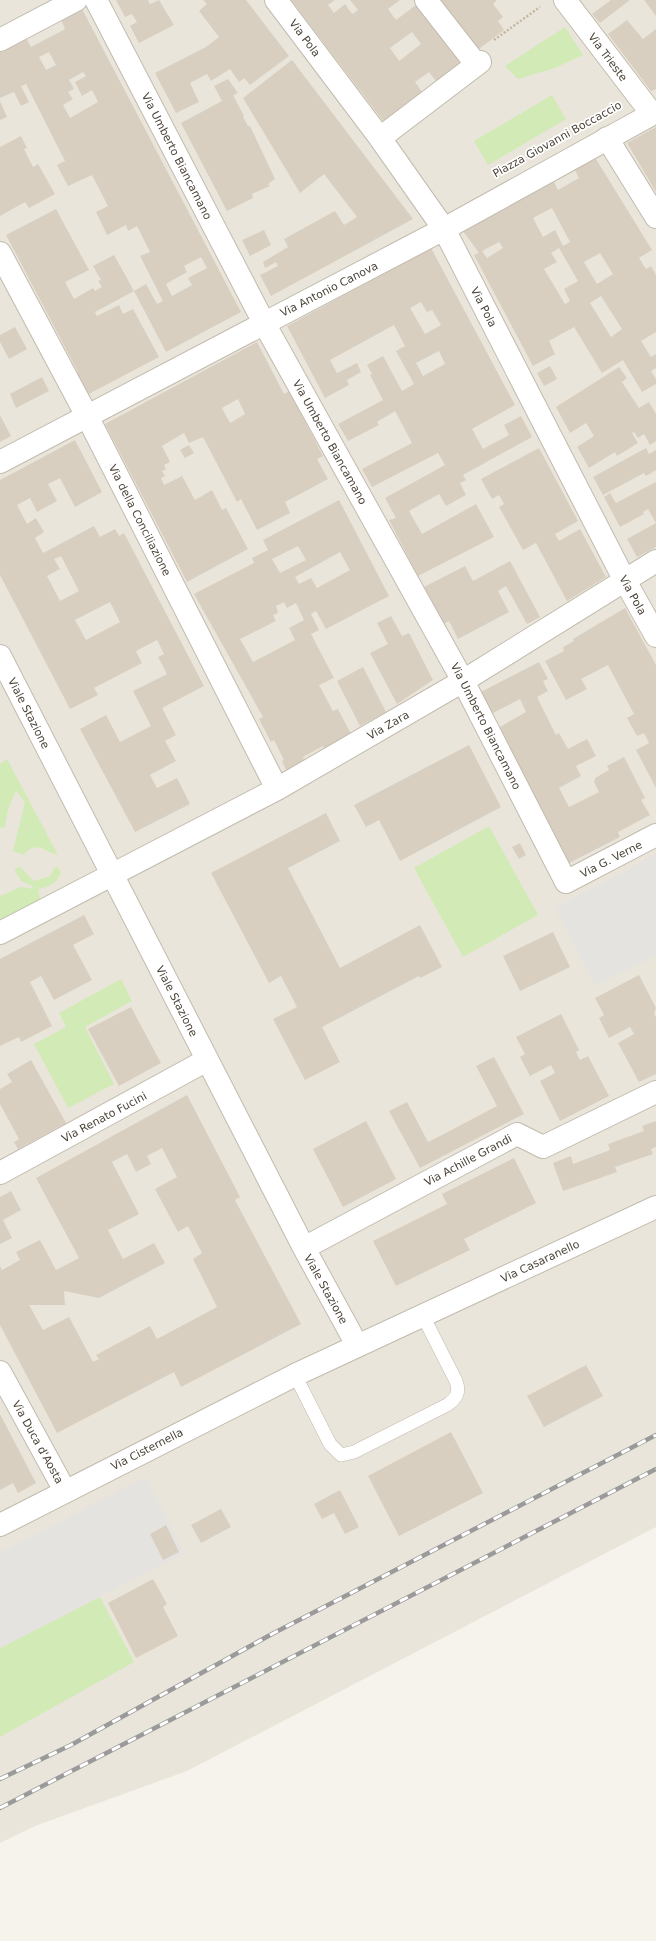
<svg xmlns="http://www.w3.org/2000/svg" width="656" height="1941" font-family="'DejaVu Sans',sans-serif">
<rect width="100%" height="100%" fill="#f6f3ec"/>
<path fill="#eae5da" d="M0,0h656v1527l-469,244 -152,55 -35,17z"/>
<path fill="#d2eab5" d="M565,27l18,28 -28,13 -37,11 -13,-13z
M552,95l14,24 -78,46 -14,-24z
M7,759l51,96c-16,-4 -21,-15 -35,0l-10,-4 12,-49 -9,-11 -8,18 -3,18 -5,1v-64z
M489,826l49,89 -75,42 -49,-89z
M56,866l5,5c-2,12 -13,16 -23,18l2,10 -6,6 -34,16v-25l21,-9 12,2 -1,-3 -11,-5 -6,-10 1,-3 4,-1 14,14 16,-5z
M121,979l11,22 -47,26 29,57 -46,24 -34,-64 32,-17 -7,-14z
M100,1597l34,65 -134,75v-89z"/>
<path fill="#e5e3e0" d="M656,854v102l-61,30 -40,-78z
M146,1477l38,76 -184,95v-96z"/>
<path fill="#d8cfc1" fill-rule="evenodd" d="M116,0h32l2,4 9,-4 15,25 -35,18 -9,-17 7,-4 -5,-8 -7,3z
M203,0h43l43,56 -39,29 -6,-7 -5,4 -9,-13 -19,12 -4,-7 -17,9 9,19 -23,11 -21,-40 51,-26 13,-10 -20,-26 8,-7z
M291,0h44l-7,5 6,8 11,-9 7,10 6,-4 -8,-10h50l-12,9 8,11 20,-15 44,58 -24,18 -7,-9 -14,10 7,10 -38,30zM412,32l9,12 -22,17 -9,-13z
M435,0h62l-4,4 10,13 -5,4 6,9 -29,22z
M611,0h19l-30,23 -8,-9z
M644,0h12v16z
M81,7l160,305 -75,40 -32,-61 12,-7 11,20 6,-3 -23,-45 10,-4 -13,-26 -9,5 -2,-6 -19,10 -11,-23 12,-6 -16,-31 -24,11 -11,-21 8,-4 -39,-77 -5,2 8,16 -8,4 -7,-14 -14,6v-49l25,-13 6,11 34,-18 -5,-11zM49,52l7,13 -10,5 -7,-13zM83,72l3,4 -11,6 7,14 10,-6 6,12 -28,16 -7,-13 10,-6 -5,-7 6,-3 -5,-9zM201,257l6,11 -19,10 4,7 -20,11 -6,-12 21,-12 -3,-6z
M627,20l16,19 13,-10v60l-5,2 -43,-57z
M292,60l121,159 -142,77 -11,-21 18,-9 -2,-4 -11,6 -2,-6 25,-15 -4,-8 51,-28 9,14 13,-8 -33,-43 -24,19 -57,-95z
M228,79l10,14 -5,2 11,21 -1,1 5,9h2l25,53 -7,5 2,2 -18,8 1,4 -26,13 -46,-88 41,-22 -8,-15z
M0,101l7,16 -7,3z
M656,127v65l-29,-49z
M21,136l6,12 -3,1 9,18 5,-3 17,30 -26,14 -4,-6 -25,14v-69z
M596,159l56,91 -13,8 7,11 5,-3 5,9v57l-15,9 10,16 5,-3v14l-5,3 5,8v5l-14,8 -19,-32 -21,13 -28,-46 -25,14 6,13 -22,12 -59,-111 5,-2 -16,-22 91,-49 4,8 21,-12 -4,-8zM552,208l18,34 -7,4 -8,-16 -12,7 -10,-19zM499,242l4,6 -16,10 -5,-7zM559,248l19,33 -14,8 6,12 -5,3 -21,-35 13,-7 -6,-9zM600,253l13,21 -16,10 -13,-22zM601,296l21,33 -11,8 -21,-34z
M56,209l33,61 -24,12 9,17 19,-11 2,3 7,-4 -4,-6 3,-1 -8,-14 21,-11 20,36 -39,21 2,4 22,-11 4,9 10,-5 26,48 -72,38 -12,-22 3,-1 -72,-137z
M264,230l7,15 -21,11 -8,-16z
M431,248l84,157 -43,24 11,20 26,-14 -5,-10 17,-9 11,21 -69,38 3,5 -6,3 6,12 -20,11 -7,-12 -30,17 13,23 54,-30 18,33 -76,39 -29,-56 7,-2 -11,-20 60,-33 -7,-12 -66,34 -10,-18 50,-26 -17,-32 -18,11 2,3 -31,16 -10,-17 45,-24 -13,-25 2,-1 -5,-9 16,-9 19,35 12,-7 -18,-33 9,-5 -11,-21 -64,35 7,13 20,-10 4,9 -14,8 2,5 -24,13 -38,-72zM421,302l6,10 5,-2 9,15 -16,9 -15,-26zM439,351l6,13 -22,12 -7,-13z
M15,327l12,22 -18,10 -9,-17v-7z
M257,342l27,52 5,-3 34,65 -6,3 11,20 -43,23 5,11 -33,17 -16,-31 -4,3 -34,-65 -14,6 -5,-10 -22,13 8,16 -6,3 2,4 -4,2 3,5 -4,2 3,7 18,-9 13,24 17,-10 10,20 4,-2 22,41 -61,33 -82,-158zM238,399l7,15 -15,9 -8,-15z
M550,366l7,13 -13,7 -7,-13z
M619,367l8,11 -5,4 17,26 10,-6 7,12v27l-6,4 -6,-11 -6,4 -4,-6 -2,1 6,10 -21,13 -2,-4 -26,16 -12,-21 17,-11 -8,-13 -16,10 -14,-26z
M42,377l7,14 -33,17 -6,-14z
M0,415l11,21 -11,6z
M75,440l27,52 -27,15 -15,-29 -12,6 9,17 -20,11 -7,-14 -13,7 10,19 9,-6 8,14 -9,6 8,15 51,-27 6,11 15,-8 4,7 5,-3 80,153 -42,22 14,27 -11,6 11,20 -26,14 7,13 20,-10 13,26 -55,28 -55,-103 26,-14 14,27 31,-16 -18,-35 34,-17 -9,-17 6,-3 -7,-14 -21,11 6,12 -48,25 4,7 -28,14 -70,-134v-95zM61,556l18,35 -19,10 -13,-25 13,-7 -6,-10zM110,602l10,20 -34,18 -11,-20z
M189,445l5,8 -9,5 -5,-8z
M539,448l39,73 -23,13 4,7 21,-12 26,48 -39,24 -31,-58 -13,7 -24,-43 5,-3 -5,-9 -7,4 -11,-20z
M646,448l3,6 7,-4v20l-10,6 -2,-3 -41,22 -10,-18z
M656,482v65l-19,10 -10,-18 29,-16 -8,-14 -5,3 1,2 -24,13 -16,-30 6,-4 6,10z
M339,500l50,96 -63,33 -10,-18 -5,3 8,16 -8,4 23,44 -15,7 14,26 5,-2 13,25 -27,14 -1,-2 -20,11 1,3 -18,10 -4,-9 2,-1 -10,-20 -3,2 -12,-23 4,-2 -69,-123 60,-31 -2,-5 16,-8 -5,-10zM298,546l8,14 -26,13 -8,-14zM340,552l10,18 -33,18 -6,-10 -12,6 -4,-7zM284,602l3,6 9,-5 8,17 -15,8 6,12 -42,22 -13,-23 36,-18 -3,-6 5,-2 -2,-7z
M510,561l30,56 -13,7 -21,-38 -8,5 11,21 -51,27 -9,-18 -6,3 -19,-37 41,-21 8,15z
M625,608l31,57v123l-20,-38 13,-7 -5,-10 -7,3 -10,-18 7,-4 -26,-49 -27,14 6,10 -21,11 -21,-39 19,-10 -1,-4 11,-6 -1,-2z
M391,616l11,20 7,-3 24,47 -36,24 -27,-51 18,-9 -11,-21z
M539,662l9,17 -5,2 5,10 -11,6 19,38 3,-2 9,16 19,-10 9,17 -20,10 5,10 -22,12 10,19 30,-15 -5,-10 1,-4 14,-8 -2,-4 17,-9 21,41 -4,2 9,15 -32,17 2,5 -51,26 -71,-135 28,-16 -6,-13 -29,15 -12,-21z
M363,667l23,45 -26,14 -23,-45z
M469,745l32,62 -101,54 -21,-41 -13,7 -12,-22z
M326,813l14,28 -52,27 52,100 80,-43 22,42 -22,11 -1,-2 -97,51 18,35 -35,18 -32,-61 24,-12 -16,-31 -12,7 -58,-110z
M520,843l6,12 -7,4 -7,-12z
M84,915l10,19 -21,11 19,35 -38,20 -13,-24 -11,6 22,44 -31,16 -2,-5 -19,9v-87z
M553,932l17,35 -50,24 -17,-35z
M639,975l17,33 -2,6 2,3v57l-17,8 -21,-39 16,-9 -4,-7 -21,11 -10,-20 5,-3 -9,-17z
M131,1007l30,56 -42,23 -31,-57z
M561,1014l18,36 -3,2 4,8 8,-4 21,40 -49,25 -20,-40 15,-8 -4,-8 -21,11 -10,-19 5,-3 -9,-17z
M494,1057l30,57 -104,54 -31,-57 18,-9 21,40 14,-7 55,-29 -21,-40z
M31,1060l35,63 -48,26 -4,-7 5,-3 -19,-35v-15l12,-7 -5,-8z
M187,1095l53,102 -5,3 66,124 -120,63 -7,-15 -117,61 -57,-108v-59l2,4 18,-10 -4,-8 24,-12 16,30 23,-12 -43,-80zM162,1148l15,29 -22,12 23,43 10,-6 14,27 -9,6 24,48 -60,32 -7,-13 -54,29 3,4 -6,3 -24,-45 -26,13 -14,-25h36l-1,-14 35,7 66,-35 -11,-20 -31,16 -15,-29 31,-16 -27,-52 15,-8 9,18 15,-8 -4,-8z
M366,1121l30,58 -53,28 -30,-58z
M656,1121v26l-5,2 2,5 -38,13 2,5 -54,19 -10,-28 18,-7 2,8 37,-14 -2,-6 36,-13 -2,-5z
M514,1158l22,45 -72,36 6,11 -74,36 -23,-45 74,-37 -5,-10z
M11,1191l10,19 -18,10 9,18 -12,6v-47z
M586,1365l17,31 -59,31 -17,-31z
M0,1414l36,69 -18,10 -5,-10 -13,7z
M451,1432l32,61 -84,43 -31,-60z
M340,1490l19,37 -14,7 -11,-21 -12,6 -8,-15z
M221,1509l10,18 -30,16 -10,-18z
M166,1525l13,27 -16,8 -13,-26z
M153,1579l14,25 -4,3 15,29 -42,22 -28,-55z"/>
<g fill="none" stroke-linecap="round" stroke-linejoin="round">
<g stroke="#c2bbae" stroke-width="14">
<path id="lane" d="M295,1375l35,69 11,11 13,-3 93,-47c10,-7 13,-13 9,-24l-33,-65"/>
</g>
<g stroke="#c2bbae" stroke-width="24">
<path id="street" d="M96,0l168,323 199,358 103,201 90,-47
M276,0l104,138 64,91 180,350 32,57
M426,0l50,64
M565,0l87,114
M0,40l76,-40
M380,138l100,-76
M607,138l49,79
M0,253l87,163 190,373
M0,462l444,-233 212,-117
M0,656l304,592 53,97
M0,933l277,-144 186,-108 193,-120
M0,1173l207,-113
M304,1248l213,-114 26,13 113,-55
M0,1372l65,119
M0,1525l295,-150 361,-168"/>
</g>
<path stroke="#c4b79f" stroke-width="2.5" stroke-dasharray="2 2" stroke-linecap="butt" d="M494,40l46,-33"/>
<use href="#lane" stroke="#fff" stroke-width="13"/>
<use href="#street" stroke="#fff" stroke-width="22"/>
<g stroke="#9a9a9a" stroke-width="4.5">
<path id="rail" d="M0,1779l71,-34 201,-111 384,-199
M0,1808l656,-339"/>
</g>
<use href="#rail" stroke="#fff" stroke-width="3" stroke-dasharray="9" stroke-linecap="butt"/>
</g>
<g text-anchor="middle" stroke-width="3.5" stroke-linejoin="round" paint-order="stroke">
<g font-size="11" fill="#4b4439" stroke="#fff">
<text transform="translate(305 38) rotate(53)" y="4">Via Pola</text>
<text transform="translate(608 57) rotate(53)" y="4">Via Trieste</text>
<text transform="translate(557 139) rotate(-29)" y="4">Piazza Giovanni Boccaccio</text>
<text transform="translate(177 156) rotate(63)" y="4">Via Umberto Biancamano</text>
<text transform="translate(329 289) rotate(-27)" y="4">Via Antonio Canova</text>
<text transform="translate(484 307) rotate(63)" y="4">Via Pola</text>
<text transform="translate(330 442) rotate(61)" y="4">Via Umberto Biancamano</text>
<text transform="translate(140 520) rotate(63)" y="4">Via della Conciliazione</text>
<text transform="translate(633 595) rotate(61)" y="4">Via Pola</text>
<text transform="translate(29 713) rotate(63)" y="4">Viale Stazione</text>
<text transform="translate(388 725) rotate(-30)" y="4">Via Zara</text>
<text transform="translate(486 726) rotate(63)" y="4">Via Umberto Biancamano</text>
<text transform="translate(611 859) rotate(-27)" y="4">Via G. Verne</text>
<text transform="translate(177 1001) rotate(63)" y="4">Viale Stazione</text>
<text transform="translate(104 1117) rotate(-28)" y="4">Via Renato Fucini</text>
<text transform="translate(468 1160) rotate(-28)" y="4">Via Achille Grandi</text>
<text transform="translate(540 1261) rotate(-25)" y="4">Via Casaranello</text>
<text transform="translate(326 1289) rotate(61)" y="4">Viale Stazione</text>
<text transform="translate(38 1442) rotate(61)" y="4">Via Duca d'Aosta</text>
<text transform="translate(147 1449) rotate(-27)" y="4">Via Cisternella</text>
</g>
</g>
</svg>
